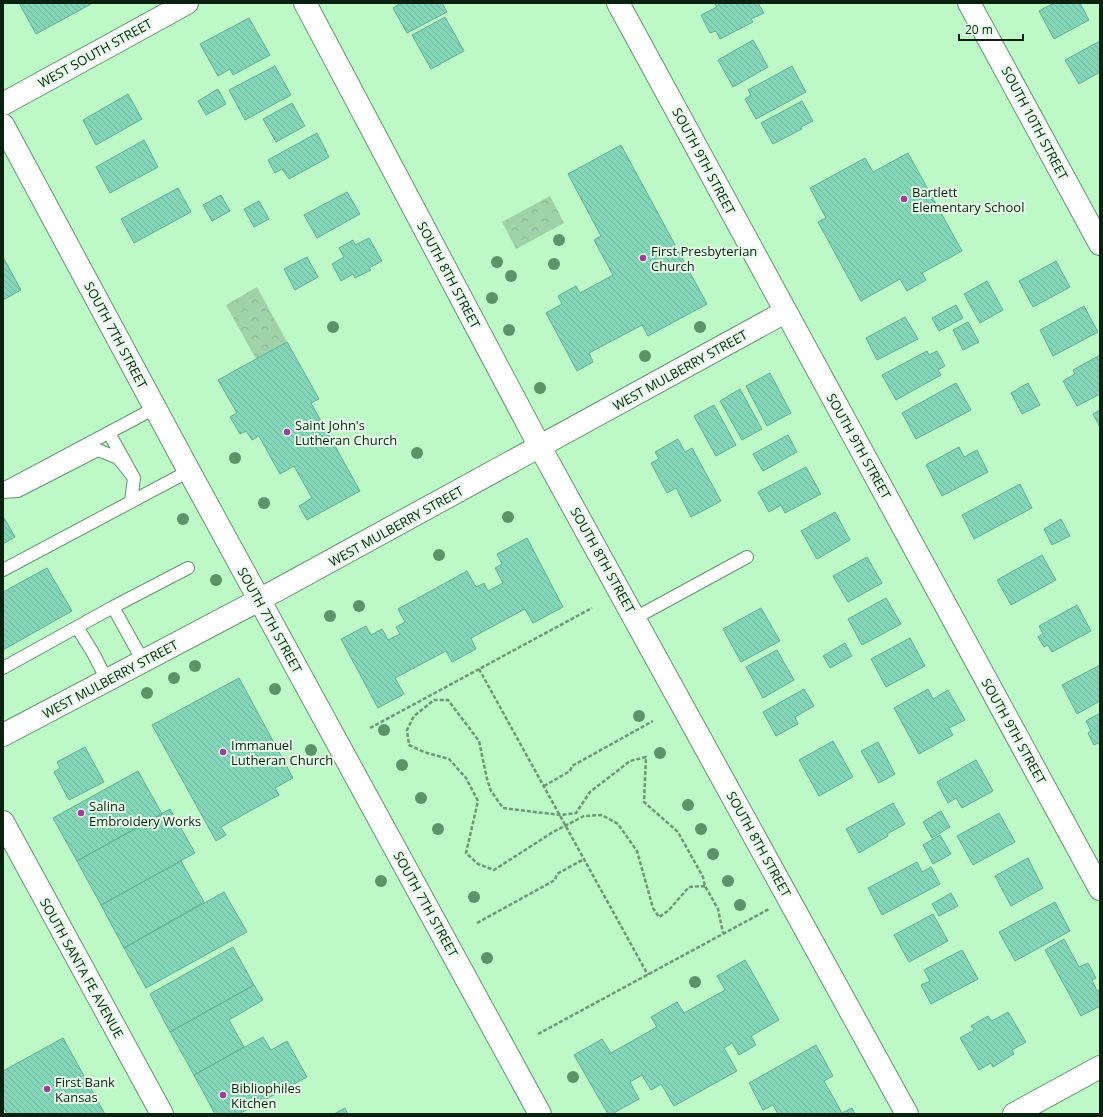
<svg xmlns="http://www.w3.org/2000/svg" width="1103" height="1117" font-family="'Open Sans',sans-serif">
<defs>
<pattern id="forest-crowns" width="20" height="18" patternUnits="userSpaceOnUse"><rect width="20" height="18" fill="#9fd2a8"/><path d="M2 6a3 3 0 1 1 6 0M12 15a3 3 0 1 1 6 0" fill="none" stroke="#88b48f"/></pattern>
<pattern id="building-back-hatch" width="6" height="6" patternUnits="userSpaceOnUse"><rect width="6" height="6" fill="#84d6b9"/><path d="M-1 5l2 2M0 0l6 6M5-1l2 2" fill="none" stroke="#71b79e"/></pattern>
</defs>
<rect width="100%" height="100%" fill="#bdf9c6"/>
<path fill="url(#forest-crowns)" d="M550,196l14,27 -48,26 -14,-27z
M257,287l30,55 -31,17 -30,-54z"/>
<path fill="url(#building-back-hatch)" stroke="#5fb195" d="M19,3h74l-57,31z
M401,3h41l5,9 -40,21 -14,-25z
M717,3h41l6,10 -13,6 2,3 -33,17 -4,-8 -6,2 -9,-18 16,-8 -2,-3z
M1054,3h26l9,17 -35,19 -15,-28z
M445,17l19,34 -33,18 -19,-34z
M249,18l21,37 -37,20 -3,-6 -12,7 -18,-32z
M753,40l15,27 -35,20 -15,-27z
M1100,41v31l-21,12 -14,-24z
M275,66l16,29 -46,25 -16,-30z
M792,66l14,26 -50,27 -11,-20 6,-4 -3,-5z
M218,89l8,15 -20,11 -8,-14z
M128,94l14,25 -46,26 -13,-25z
M802,101l11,20 -12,6 1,2 -29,15 -12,-21z
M292,103l13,23 -29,16 -13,-23z
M317,133l12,24 -40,22 -7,-10 -7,4 -7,-13z
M144,140l14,27 -48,26 -14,-26z
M621,145l86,159 -59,32 -6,-11 -53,28 4,9 -16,9 -31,-58 16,-9 -4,-8 18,-10 4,7 33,-18 -19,-35 7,-4 -33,-62z
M908,153l54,98 -40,22 4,7 -19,11 -7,-12 -39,22 -43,-79 8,-4 -16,-30 55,-30 8,14z
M178,188l13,24 -57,31 -13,-24z
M347,192l13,22 -43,24 -13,-23z
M221,195l9,16 -18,10 -9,-16z
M259,201l10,18 -15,8 -10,-18z
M369,238l13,23 -13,7 2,2 -16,8 -2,-4 -12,7 -9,-17 12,-7 -5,-9 14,-8 2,5z
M3,257l18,33 -18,10z
M307,257l11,20 -23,13 -11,-21z
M1056,261l14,26 -37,20 -14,-26z
M987,281l16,29 -23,13 -16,-29z
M956,305l7,13 -24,13 -7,-13z
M1084,306l14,26 -45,24 -13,-26z
M905,317l13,22 -41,21 -11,-22z
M968,322l11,20 -16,8 -10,-20z
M287,342l32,57 -8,4 49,88 -53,29 -8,-14 13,-8 -18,-32 -14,8 -21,-38 -7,4 -6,-9 -6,3 -10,-17 7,-4 -19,-33z
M927,351l2,4 8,-4 8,15 -7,4 3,5 -45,25 -14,-25z
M1100,355v39l-23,12 -14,-25 12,-7 -2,-4z
M770,373l21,40 -24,13 -21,-40z
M956,383l15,27 -55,29 -14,-26z
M1028,383l12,22 -18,9 -11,-21z
M740,389l22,40 -20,11 -22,-39z
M714,405l22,40 -20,11 -22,-40z
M1100,410v17l-7,-13z
M788,435l9,17 -34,19 -10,-17z
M678,439l7,13 7,-4 29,53 -30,16 -15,-29 -9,5 -16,-30 8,-4 -4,-7z
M959,447l5,10 13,-7 11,22 -46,24 -16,-31z
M806,467l15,27 -36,19 -4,-8 -12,7 -11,-20z
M1020,484l12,24 -58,31 -12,-24z
M835,512l15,28 -33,19 -16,-28z
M3,516l12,21 -12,7z
M1061,519l9,17 -18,9 -8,-16z
M527,538l36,69 -30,16 -8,-14 -54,29 5,11 -24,13 -6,-11 -51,27 9,16 -26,14 -37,-69 25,-13 5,9 11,-6 6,11 12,-6 -4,-7 9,-5 -7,-13 69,-38 9,16 8,-4 4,8 15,-8 -8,-15 7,-4 -5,-10z
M1042,555l14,25 -45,25 -14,-25z
M867,557l15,26 -34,19 -15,-26z
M47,568l25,43 -69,39v-58z
M886,598l15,26 -39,21 -14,-26z
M1077,605l14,26 -39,21 -4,-7 -4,2 -6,-10 5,-3 -4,-8z
M761,608l19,33 -39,21 -18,-33z
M910,638l15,28 -39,21 -15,-28z
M845,643l7,13 -22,12 -7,-12z
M777,650l17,30 -31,18 -17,-31z
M1100,665v36l-23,13 -15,-29z
M239,678l54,100 -18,10 4,7 -58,32 5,8 -10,6 -64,-116z
M804,689l10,17 -19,11 3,7 -22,12 -13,-24z
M928,689l5,10 15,-9 17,30 -16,8 4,7 -34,19 -25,-46z
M1100,713v33l-2,-3 -4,2 -6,-12 3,-2 -5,-10z
M833,741l20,36 -34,19 -20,-36z
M878,742l17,32 -16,9 -18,-32z
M85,747l19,35 -35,18 -15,-28 6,-4 -3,-6z
M976,760l17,31 -31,17 -6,-10 -8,5 -11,-21z
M138,771l24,43 -85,47 -24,-43z
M893,803l12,21 -18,10 1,2 -29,17 -13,-24z
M170,809l25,44 -94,52 -24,-44z
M941,811l9,16 -18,11 -9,-16z
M999,813l16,29 -42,23 -16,-29z
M940,835l11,19 -18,10 -10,-19z
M1028,858l15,30 -32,18 -16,-30z
M181,861l23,41 -80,46 -23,-43z
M917,862l5,10 9,-5 9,17 -58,31 -14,-27z
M224,892l23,40 -101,56 -22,-40z
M951,893l7,13 -19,10 -7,-12z
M1055,902l15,29 -55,30 -16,-29z
M933,914l15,27 -39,21 -15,-27z
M1064,939l15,28 9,-4 8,15 -4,2 5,11 2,-1 1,1v15l-19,10 -36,-66z
M233,947l21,38 -84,47 -20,-38z
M962,950l16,29 -47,25 -10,-19 9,-4 -6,-11z
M745,960l34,60 -28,16 5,9 -17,10 -7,-12 -8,5 13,23 -63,35 -13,-22 -10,6 -9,-15 -12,7 9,17 -27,15h-4l-34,-59 28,-16 9,14 46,-26 -6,-10 26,-15 7,11 41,-23 -8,-14z
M254,985l9,15 -34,20 15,27 -50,28 -24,-43z
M1008,1012l18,30 -14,8 2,4 -21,13 -2,-4 -12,7 -19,-32 14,-8 -3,-4 17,-10 4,5z
M263,1037l8,13 16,-9 20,36 -68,37h-24l-21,-39z
M63,1038l42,76h-98l-4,-8v-35z
M816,1045l17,31 -9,5 18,32 10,-5 3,6h-77l-5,-9 -10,5 -14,-27z
M345,1108l3,6h-14z"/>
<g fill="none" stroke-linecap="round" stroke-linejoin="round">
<g stroke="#5d9668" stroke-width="14">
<path id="lane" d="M109,433l25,45 -3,24
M3,489l152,-81
M3,492l15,-1 80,-41 20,8 16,20
M3,570l186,-99
M113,607l75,-39
M635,618l112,-61
M77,627l16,26 14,27
M3,668l110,-61 30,54"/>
</g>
<g stroke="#5d9668" stroke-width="24">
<path id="street" d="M305,3l235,444 367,667
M969,3l131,241
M3,125l186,346 351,643
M3,735l256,-135 526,-288
M1014,1114l86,-47"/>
</g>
<g stroke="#5d9668" stroke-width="24">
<path id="secondary" d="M3,104l184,-101
M3,822l159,292"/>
</g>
<g stroke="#5d9668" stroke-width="24">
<path id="primary" d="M618,3l482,886"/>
</g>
<path stroke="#6c9874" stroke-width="2.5" stroke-dasharray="4 2" stroke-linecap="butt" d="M479,669l169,306
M370,728l222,-120
M544,786l26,-15 2,-5 81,-45
M705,886l-16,1 -21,24 -9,6 -6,-9 -16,-57 -19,-27 -16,-9 -18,1 -31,16 -59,38 -16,-6 -12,-11 12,-52 -12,-23 -17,-19 -25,-7 -15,-7 -2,-15 7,-14 20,-16h14l31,41 8,38 4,12 12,17 57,7 16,-2 14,-21 40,-31 16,-4 -2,45 34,30 25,45 2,9 13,23 5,24
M477,923l78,-43 2,-6 27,-15
M538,1034l231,-125"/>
<use href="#lane" stroke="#fff" stroke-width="12"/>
<use href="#street" stroke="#fff" stroke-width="22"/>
<use href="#secondary" stroke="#fff" stroke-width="22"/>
<use href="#primary" stroke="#fff" stroke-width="22"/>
</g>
<g fill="#5c9469">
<circle cx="559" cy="240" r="6"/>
<circle cx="497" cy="262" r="6"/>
<circle cx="554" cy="264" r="6"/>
<circle cx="511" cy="276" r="6"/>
<circle cx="492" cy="298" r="6"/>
<circle cx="333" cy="327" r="6"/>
<circle cx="700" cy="327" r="6"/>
<circle cx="509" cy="330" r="6"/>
<circle cx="645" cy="356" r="6"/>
<circle cx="540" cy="388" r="6"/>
<circle cx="417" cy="453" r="6"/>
<circle cx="235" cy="458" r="6"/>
<circle cx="264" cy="503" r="6"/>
<circle cx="508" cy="517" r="6"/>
<circle cx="183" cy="519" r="6"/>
<circle cx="439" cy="555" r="6"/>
<circle cx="216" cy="580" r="6"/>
<circle cx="359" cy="606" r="6"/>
<circle cx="330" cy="616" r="6"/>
<circle cx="195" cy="666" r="6"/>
<circle cx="174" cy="678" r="6"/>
<circle cx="275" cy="689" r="6"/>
<circle cx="147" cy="693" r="6"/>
<circle cx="639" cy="716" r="6"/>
<circle cx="384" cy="730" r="6"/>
<circle cx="311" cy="750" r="6"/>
<circle cx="660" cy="753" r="6"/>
<circle cx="402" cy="765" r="6"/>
<circle cx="421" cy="798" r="6"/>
<circle cx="688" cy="805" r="6"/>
<circle cx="438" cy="829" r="6"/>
<circle cx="701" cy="829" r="6"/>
<circle cx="713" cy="854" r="6"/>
<circle cx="381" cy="881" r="6"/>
<circle cx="728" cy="881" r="6"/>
<circle cx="474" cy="897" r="6"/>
<circle cx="740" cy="905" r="6"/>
<circle cx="487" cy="958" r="6"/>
<circle cx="695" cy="982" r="6"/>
<circle cx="573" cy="1077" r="6"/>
</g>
<g fill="#a13a9d" stroke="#e4fce7" stroke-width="1.5">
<circle cx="904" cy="199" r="4"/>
<circle cx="643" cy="258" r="4"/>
<circle cx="287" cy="432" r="4"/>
<circle cx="223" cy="752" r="4"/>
<circle cx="81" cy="813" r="4"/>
<circle cx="47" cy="1089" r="4"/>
<circle cx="223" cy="1095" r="4"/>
</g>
<g text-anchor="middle" stroke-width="4" stroke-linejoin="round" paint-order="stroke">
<g font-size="13" fill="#0a210f" stroke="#e4fce7">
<text transform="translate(95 53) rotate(-29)" y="5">WEST SOUTH STREET</text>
<text transform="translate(1035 123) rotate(62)" y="5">SOUTH 10TH STREET</text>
<text transform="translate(704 161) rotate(62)" y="5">SOUTH 9TH STREET</text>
<text transform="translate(449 275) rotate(62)" y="5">SOUTH 8TH STREET</text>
<text transform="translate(116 335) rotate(62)" y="5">SOUTH 7TH STREET</text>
<text transform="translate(680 370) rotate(-29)" y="5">WEST MULBERRY STREET</text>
<text transform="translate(859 446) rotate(61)" y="5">SOUTH 9TH STREET</text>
<text transform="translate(396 526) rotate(-29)" y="5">WEST MULBERRY STREET</text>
<text transform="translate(603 560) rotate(61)" y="5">SOUTH 8TH STREET</text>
<text transform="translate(270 620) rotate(61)" y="5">SOUTH 7TH STREET</text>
<text transform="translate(110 679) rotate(-28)" y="5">WEST MULBERRY STREET</text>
<text transform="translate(1014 731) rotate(61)" y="5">SOUTH 9TH STREET</text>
<text transform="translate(759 844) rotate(61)" y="5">SOUTH 8TH STREET</text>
<text transform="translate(426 904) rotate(61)" y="5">SOUTH 7TH STREET</text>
<text transform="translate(82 968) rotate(61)" y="5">SOUTH SANTA FE AVENUE</text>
</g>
<g font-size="13" fill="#0a210f" stroke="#e4fce7" text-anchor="start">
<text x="912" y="197">Bartlett<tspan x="912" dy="15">Elementary School</tspan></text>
<text x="651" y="256">First Presbyterian<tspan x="651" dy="15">Church</tspan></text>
<text x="295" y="430">Saint John's<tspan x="295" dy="15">Lutheran Church</tspan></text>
<text x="231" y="750">Immanuel<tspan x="231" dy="15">Lutheran Church</tspan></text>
<text x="89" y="811">Salina<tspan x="89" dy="15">Embroidery Works</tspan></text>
<text x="55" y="1087">First Bank<tspan x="55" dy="15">Kansas</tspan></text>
<text x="231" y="1093">Bibliophiles<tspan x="231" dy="15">Kitchen</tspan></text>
</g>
</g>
<rect width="1103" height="1117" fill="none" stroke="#0a210f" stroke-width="8"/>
<path d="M959 34v6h64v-6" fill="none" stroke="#0a210f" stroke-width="2"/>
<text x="965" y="34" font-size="12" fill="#0a210f" stroke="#e4fce7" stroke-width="3" paint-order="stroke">20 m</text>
</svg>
